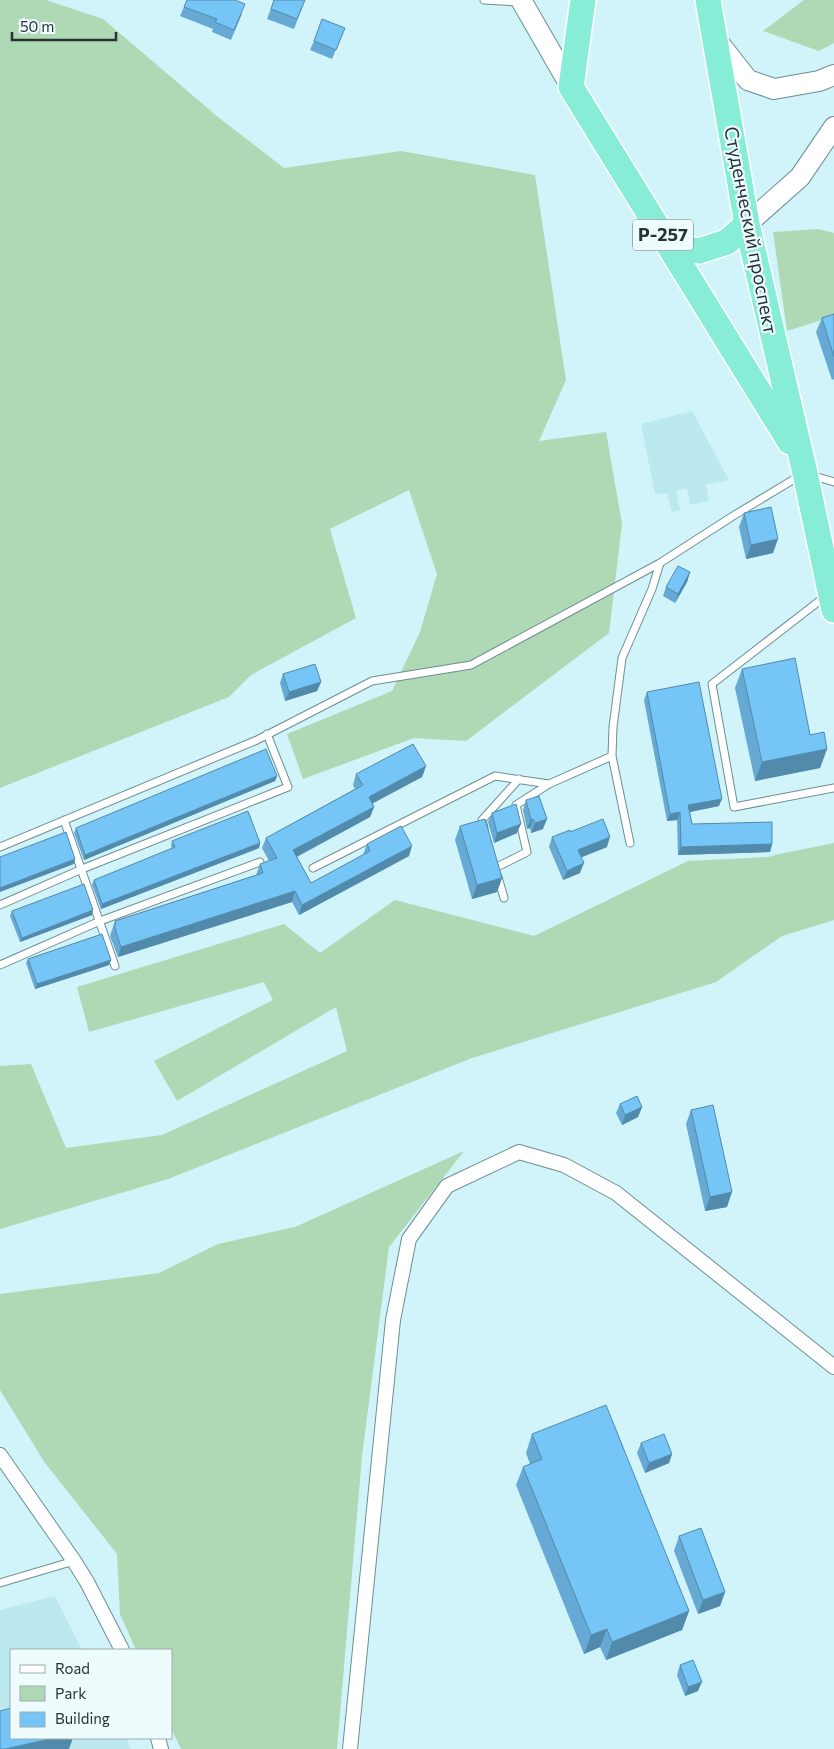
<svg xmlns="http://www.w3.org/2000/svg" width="834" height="1749" font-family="Commissioner,sans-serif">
<rect width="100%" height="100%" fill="#d0f4f9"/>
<path fill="#bce9f0" d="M692,411l37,69 -23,5 3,16 -19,4 -3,-17 -11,3 4,19 -8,2 -5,-19 -12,1 -14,-70z
M55,1596l27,54h-71v88h115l5,11h-131v-139z"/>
<path fill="#afd8b4" d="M0,0h46l57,19 115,98 66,51 117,-17 134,24 31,205 -27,61 67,-9 16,92 -13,109 -143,108 -52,-3 -111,41 -16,-45 105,-43 28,-59 17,-58 -28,-84 -79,39 26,89 -105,57 -22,22 -229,91z
M804,0h30v43l-15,8 -56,-20z
M818,229l16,4v83l-47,15 -14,-99z
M834,843v77l-52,16 -66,46 -244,76 -304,121 -168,50v-163l31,-2 35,84 96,-13 185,-84 -11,-44 -159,94 -23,-40 119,-61 -9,-18 -175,50 -12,-45 207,-63 36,29 75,-53 139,36 154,-75 80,-4 11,-3z
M464,1151l-75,96 -27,209 -25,293h-156l-10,-21v-78h-35l-16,-36 -3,-60 -72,-91 -45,-73v-96l159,-21 59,-29 77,-17z"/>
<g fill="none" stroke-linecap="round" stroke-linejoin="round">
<g stroke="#6d8e93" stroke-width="9">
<path id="lane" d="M484,0l35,2
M810,475l24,7
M827,595l-115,89 22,123 100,-19
M612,756l18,87
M64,820l51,146
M484,828l-2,-8 37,-41
M0,847l257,-107 115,-59 99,-16 189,-102
M313,868l182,-92 54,8 63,-28 1,-29 9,-69 30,-69 8,-26 73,-47 68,-41
M495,868l32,-16 -11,-47 33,-21
M498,877l6,21
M0,905l82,-36 206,-82 -21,-53
M0,965l100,-44 160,-59
M0,1583l74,-22"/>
</g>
<g stroke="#6d8e93" stroke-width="16">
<path id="street" d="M0,1455l74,106 13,21 35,68
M158,1738l3,11
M350,1749l43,-429 16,-81 38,-53 72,-34 45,13 52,28 218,174"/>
</g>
<g stroke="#6d8e93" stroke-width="22">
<path id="secondary" d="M521,0l50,87
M715,38l33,42 26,9 45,-8 15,-6
M747,224l53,-47 34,-50"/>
</g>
<g stroke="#fff" stroke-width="28">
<path id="highway" d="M583,0l-12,87 219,355
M708,0l39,224 58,249 29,137
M669,245l30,6 28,-9 20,-18"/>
</g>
<use href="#lane" stroke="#fff" stroke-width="7"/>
<use href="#street" stroke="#fff" stroke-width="14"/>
<use href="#secondary" stroke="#fff" stroke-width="20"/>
<use href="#highway" stroke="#88edd7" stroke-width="25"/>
</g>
<path fill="#65a9d4" d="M187,0l55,14 -11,26 -19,-8 1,-3 -33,-13z
M274,0h31l-11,29 -27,-10z
M345,28l-13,31 -22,-9 4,-9z
M834,314v65l-2,1 -16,-48 6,-14z
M744,513l29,40 -27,6 -7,-32z
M690,572l-3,10 -12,21 -12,-7 3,-9z
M742,669l68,66 17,14 -7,19 -65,13 -20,-93z
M283,674l38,8 -4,9 -32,10 -5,-18z
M647,692l72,114 -29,6 2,12 80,20 -2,8 -92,3 -1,-35 -10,1 -23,-121z
M426,766l-4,11 -50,27 2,3 -4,10 -73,40 14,26 52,-28 4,-11 42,12 -110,59 -7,-13 -174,55 -8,-21 5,-15 141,-46 4,-11 9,-3 -7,-13 4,-10 89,-49 -2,-4 3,-11z
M277,776l-2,5 -191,79 -10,-27 2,-5z
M526,800l17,29 -12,4 -1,-5 -3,1 -4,-19z
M492,813l25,20 -23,10 -6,-21z
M460,826l42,52 -5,14 -25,7 -17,-59z
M552,837l55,10 -26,10 -1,16 -17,7 -14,-33z
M172,841l88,2 -1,5 -158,61 -9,-24 2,-5 78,-31 -1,-4z
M12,911l80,4 -72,27 -10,-26z
M28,959l83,1 -2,5 -74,24 -9,-26z
M620,1104l22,3 -4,10 -16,8 -6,-12z
M691,1110l36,97 -22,4 -19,-87z
M532,1434l157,177 -7,19 -76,30 -6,-13 -16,7 -68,-169 7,-18 7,-3 -4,-11z
M641,1443l31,11 -3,9 -24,10 -8,-20z
M679,1536l46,56 -5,14 -22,8 -24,-63z
M680,1665l18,26 -13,5 -8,-21z"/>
<path fill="#528aac" d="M778,539l-5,14 -27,6 5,-14z
M690,572l-3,10 -12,21 3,-9z
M321,682l-4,9 -32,10 4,-9z
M827,749l-7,19 -65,13 7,-19z
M426,766l-4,11 -57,30 4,-10z
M277,776l-2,5 -191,79 1,-5z
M722,799l-3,7 -34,7 3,-8z
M374,807l-4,10 -80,43 3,-10z
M680,812l-3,8 -10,1 3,-7z
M533,819l-3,9 -3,1 4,-9z
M547,819l-4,10 -12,4 4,-10z
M521,824l-4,9 -23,10 3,-10z
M610,837l-3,10 -32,13 3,-10z
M260,843l-1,5 -158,61 1,-5z
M772,844l-2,8 -92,3 3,-8z
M412,846l-3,10 -110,59 3,-10z
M75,859l-1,5 -74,28v-4z
M584,863l-4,10 -17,7 4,-9z
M502,878l-5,14 -25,7 5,-14z
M295,891l-3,11 -174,55 3,-10z
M93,910l-1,5 -72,27 2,-4z
M111,960l-2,5 -74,24 2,-5z
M642,1107l-4,10 -16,8 3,-10z
M732,1192l-5,15 -22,4 5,-14z
M672,1454l-3,9 -24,10 4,-10z
M725,1592l-5,14 -22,8 5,-14z
M689,1611l-7,19 -76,30 6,-18z
M607,1629l-7,18 -16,7 7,-19z
M702,1682l-4,9 -13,5 3,-9z
M54,1738h19l-4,11h-64z"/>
<path fill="#75c5f6" stroke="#528aac" d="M187,0h48l10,4 -11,26 -19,-8 2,-3 -33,-12z
M274,0h31l-8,19 -26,-10z
M322,19l23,9 -9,22 -22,-9z
M834,314v43l-12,-39z
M771,507l7,32 -27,6 -7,-32z
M678,566l12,6 -12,22 -12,-7z
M795,658l15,77 14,-3 3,17 -65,13 -20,-93z
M315,664l6,18 -32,10 -6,-18z
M699,682l23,117 -34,6 4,19 80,-2v22l-91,3 -1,-35 -10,2 -23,-122z
M413,744l13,22 -57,31 5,10 -81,43 18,33 59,-32 -3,-7 34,-18 11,20 -110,59 -7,-14 -174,56 -7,-22 2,-1 -1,-3 148,-48 -3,-9 17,-6 -11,-20 97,-53 -7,-11z
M266,749l11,27 -192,79 -9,-27z
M539,796l8,23 -12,4 -2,-4 -2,1 -5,-20z
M516,804l5,20 -24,9 -5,-20z
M248,811l12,32 -158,61 -8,-24 81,-33 -3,-6z
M485,819l17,59 -25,7 -17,-59z
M603,819l7,18 -32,13 6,13 -17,8 -15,-34 18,-7v2z
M66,832l9,27 -75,29v-31z
M84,884l9,26 -71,28 -10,-27z
M102,934l9,26 -74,24 -9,-25z
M637,1096l5,11 -17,8 -5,-11z
M713,1105l19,87 -22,5 -19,-87z
M606,1405l83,206 -77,31 -5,-13 -16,6 -68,-168 19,-8 -10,-25z
M664,1434l8,20 -23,9 -8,-20z
M701,1528l24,64 -22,8 -24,-64z
M693,1660l9,22 -14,5 -8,-22z
M11,1708v30h43l-49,11h-5v-38z"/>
<g text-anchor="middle" stroke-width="4.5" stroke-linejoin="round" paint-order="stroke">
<rect fill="#eefcfe" stroke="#616f71" stroke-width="1" x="633" y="219.5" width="60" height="31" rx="4"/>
<g font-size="18" font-weight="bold" fill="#253335">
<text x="663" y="241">Р-257</text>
</g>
<g font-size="19" fill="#253335" stroke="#eefcfe">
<text transform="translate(751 230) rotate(79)" y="7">Студенческий проспект</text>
</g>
</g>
<rect x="10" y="1649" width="162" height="90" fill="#eefcfe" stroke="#9eacae"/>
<rect x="20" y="1665" width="25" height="8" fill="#ffffff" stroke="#9eacae"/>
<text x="55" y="1674" font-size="15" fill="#253335">Road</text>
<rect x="20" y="1686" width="25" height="15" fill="#afd8b4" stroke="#9eacae"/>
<text x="55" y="1699" font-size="15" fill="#253335">Park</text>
<rect x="20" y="1712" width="25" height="15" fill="#75c5f6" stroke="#9eacae"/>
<text x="55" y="1724" font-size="15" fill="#253335">Building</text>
<path d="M12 32v8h104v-8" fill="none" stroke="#253335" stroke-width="2.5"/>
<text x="20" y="32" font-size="15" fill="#253335" stroke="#eefcfe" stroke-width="4" paint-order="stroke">50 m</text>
</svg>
